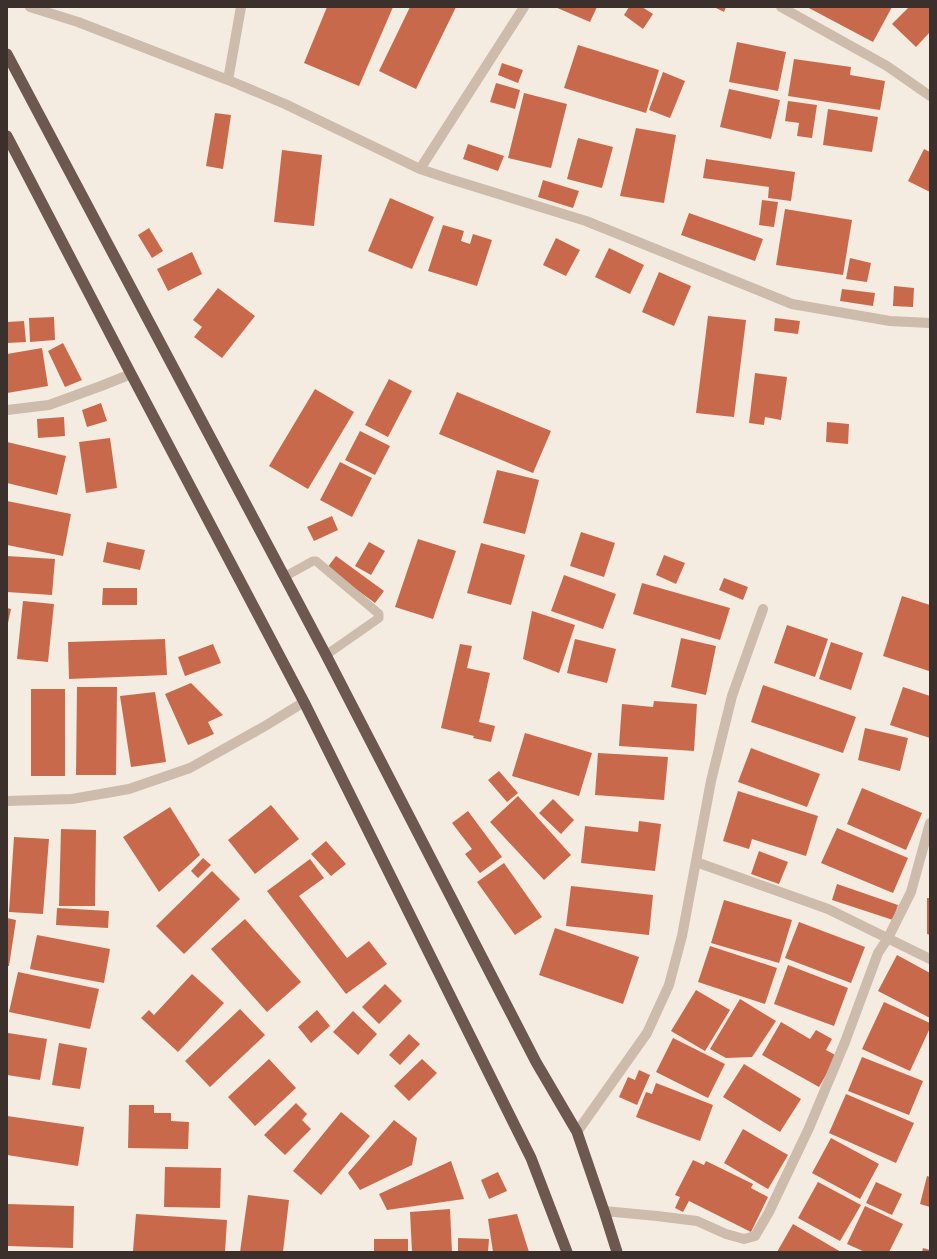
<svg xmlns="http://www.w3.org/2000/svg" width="937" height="1259" font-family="Poppins,sans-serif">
<rect width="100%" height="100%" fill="#f4ebe1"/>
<path fill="#c8694b" d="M327,7h66l-34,79 -55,-23z
M410,7h46l-40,82 -37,-18z
M555,7h42l-7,15z
M629,7h13l11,7 -10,15 -19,-14z
M714,7h12l-2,5z
M807,7h85l-19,35z
M909,7h21v25l-14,15 -24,-23z
M737,42l49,10 -8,39 -49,-9z
M578,45l81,25 -13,43 -82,-25z
M794,59l57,8 -1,8 35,6 -5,29 -92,-14z
M502,63l21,7 -5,13 -20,-8z
M663,72l22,9 -15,37 -21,-8z
M496,83l24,7 -5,19 -25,-7z
M729,89l51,11 -9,39 -51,-12z
M524,93l43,11 -16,64 -43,-10z
M788,101l29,4 -5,33 -15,-2 2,-13 -14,-2z
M828,109l50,8 -6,35 -49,-7z
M215,113l16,2 -8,54 -17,-3z
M636,128l40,7 -12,68 -44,-7z
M578,138l35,9 -11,41 -35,-9z
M468,144l36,12 -6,15 -35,-12z
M924,149l6,3v40l-22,-11z
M282,150l40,5 -8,71 -40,-4z
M706,159l89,13 -4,29 -23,-3 1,-11 -66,-9z
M543,180l36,11 -6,17 -35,-11z
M390,198l44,19 -22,52 -44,-18z
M762,200l16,2 -4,25 -15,-2z
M785,209l67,11 -9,55 -67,-10z
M689,213l74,26 -8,22 -74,-26z
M443,225l21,6 -3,10 9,3 3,-10 19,6 -15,46 -49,-15z
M149,228l14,23 -11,7 -14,-23z
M556,238l24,12 -14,26 -23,-11z
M609,248l35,17 -14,29 -35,-17z
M192,252l10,22 -34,17 -11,-22z
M850,258l21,5 -4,19 -21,-3z
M659,272l32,14 -17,40 -32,-14z
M894,286l20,2 -1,19 -20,-1z
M218,288l37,28 -33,42 -28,-21 8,-10 -9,-7z
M842,289l33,4 -2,13 -33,-5z
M708,316l38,4 -12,97 -38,-4z
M54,317l1,23 -25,2 -1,-24z
M775,318l25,3 -2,13 -24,-3z
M24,321l2,21 -19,1v-21z
M63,343l19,37 -17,7 -17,-36z
M42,348l6,38 -41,7v-39z
M755,373l32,4 -6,43 -16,-3 -1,8 -15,-2z
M389,379l23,12 -24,46 -23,-12z
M315,389l39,23 -46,77 -39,-23z
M457,392l94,39 -18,42 -94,-39z
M101,403l6,18 -20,6 -5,-17z
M64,417l1,19 -27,2 -1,-19z
M827,422l22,2 -1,20 -22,-2z
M360,431l30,15 -15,29 -30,-15z
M110,438l7,50 -31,5 -7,-51z
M7,442l59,14 -9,39 -50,-12z
M340,462l32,16 -20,39 -32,-17z
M497,470l42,10 -14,54 -42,-11z
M7,501l64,13 -8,42 -56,-11z
M332,516l6,14 -24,11 -7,-14z
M581,532l34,11 -11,34 -34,-11z
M418,539l38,12 -23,68 -38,-12z
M107,542l38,8 -5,20 -37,-8z
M369,542l16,9 -14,24 -16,-9z
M481,543l44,12 -14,50 -44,-12z
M664,555l21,8 -9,21 -20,-9z
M7,556l48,3 -3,36 -45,-3z
M336,556l48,35 -9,12 -48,-35z
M564,575l52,19 -13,35 -52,-18z
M724,578l24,9 -5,13 -24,-10z
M642,583l88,25 -10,32 -87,-26z
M103,588h34v17h-35z
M902,596l28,9 -1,66 -46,-15z
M23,601l31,3 -6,58 -31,-3z
M7,608l4,1 -3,14h-1z
M532,611l43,14 -16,48 -36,-14z
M787,625l41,14 -13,38 -41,-14z
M681,638l35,8 -10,49 -35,-8z
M165,639l2,36 -98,4 -1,-37z
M575,639l41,10 -9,34 -40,-10z
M831,642l32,11 -12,37 -32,-11z
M213,644l8,19 -36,13 -7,-19z
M460,644l12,2 -5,22 23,5 -11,49 16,4 -4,16 -18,-4 1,-2 -33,-8z
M191,683l32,32 -15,7 6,12 -26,11 -23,-51z
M763,685l93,32 -13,36 -92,-31z
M77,687h40l-1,88h-40z
M903,687l27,9v42l-40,-13z
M31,689h34v87h-34z
M155,692l11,70 -35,5 -11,-71z
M654,701l43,3 -3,47 -75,-5 3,-42 31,3z
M865,728l43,10 -8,33 -42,-11z
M525,733l67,20 -13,43 -67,-20z
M751,748l69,26 -13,33 -69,-25z
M598,753l70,4 -4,43 -69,-5z
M499,771l19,22 -11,9 -19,-22z
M862,788l60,25 -16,37 -59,-26z
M738,791l80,25 -12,40 -54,-17 -3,10 -26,-8z
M518,796l53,59 -27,25 -54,-58z
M553,799l21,21 -13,14 -22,-21z
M271,805l28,34 -44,35 -27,-34z
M170,807l30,48 -41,37 -36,-55z
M468,811l34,46 -22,16 -15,-19 7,-5 -20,-26z
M639,821l22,3 -6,47 -74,-8 4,-37 53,6z
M837,828l71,30 -15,35 -72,-30z
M61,829l35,1 -1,76h-36z
M14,837l35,2 -6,75 -34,-2z
M326,841l20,23 -15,12 -20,-22z
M759,851l29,11 -9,22 -28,-10z
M203,858l8,7 -13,13 -7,-7z
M310,859l14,19 -25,18 48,62 22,-17 18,23 -41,30 -79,-103z
M504,863l38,54 -27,18 -38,-53z
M212,871l28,28 -56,55 -28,-28z
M837,884l61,21 -5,15 -61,-20z
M571,886l82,9 -4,40 -83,-9z
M927,898h3v37l-3,-1z
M724,900l68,20 -13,43 -68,-20z
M57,908l52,3 -1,17 -52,-3z
M7,918l9,2 -7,46h-2z
M245,919l56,63 -34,30 -56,-63z
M799,922l66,25 -14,36 -66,-25z
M555,928l84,29 -16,47 -84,-29z
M37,935l73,14 -6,34 -74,-14z
M710,946l67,22 -12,36 -67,-22z
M897,955l33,18v45l-52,-27z
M788,965l60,23 -14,38 -60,-22z
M18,972l81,17 -9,40 -81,-17z
M192,974l32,29 -46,49 -37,-34 8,-8 5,5z
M385,984l17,17 -23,23 -17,-17z
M696,990l34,20 -25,41 -34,-20z
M740,999l36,22 -24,36 -26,1 -16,-9z
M884,1002l46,21v5l-20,43 -48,-22z
M240,1009l25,26 -55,52 -25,-26z
M317,1010l13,16 -19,17 -13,-16z
M353,1011l24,23 -19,21 -25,-23z
M781,1022l29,17 6,-9 16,9 -6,11 11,6 -18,31 -57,-32z
M8,1033l39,6 -7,41 -33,-5v-35z
M409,1034l11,10 -20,21 -11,-10z
M673,1038l52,26 -17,34 -52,-26z
M59,1043l28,5 -7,41 -28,-4z
M862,1057l61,24 -14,34 -61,-24z
M269,1059l27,29 -41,38 -27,-29z
M422,1059l15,14 -28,28 -15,-15z
M744,1064l57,35 -21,33 -57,-35z
M639,1070l11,5 -13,30 -18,-8 9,-20 7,3z
M656,1083l57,22 -13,36 -64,-24 10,-25 6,2z
M846,1094l68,29 -18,40 -67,-30z
M296,1103l11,11 -5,6 9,9 -26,26 -21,-20z
M129,1105h25v8h17v8l18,1 -1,27 -60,-1z
M341,1112l29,24 -49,59 -28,-24z
M7,1116l77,11 -6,39 -71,-11z
M394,1120l23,18 -5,27 -52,25 -12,-17z
M743,1129l45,26 -20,34 -44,-26z
M831,1138l48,26 -19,35 -48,-26z
M693,1160l11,5 2,-4 47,23 -2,4 17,9 -17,35 -62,-31 -6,11 -8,-4 5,-11 -5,-2z
M451,1161l13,38 -77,11 -8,-16z
M165,1167l56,1 -1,40 -56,-1z
M498,1172l9,19 -18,8 -8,-19z
M927,1176l3,1v30l-10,-3z
M818,1182l43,23 -21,36 -42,-23z
M876,1182l26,12 -10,21 -26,-12z
M248,1195l41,5 -6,52h-43z
M7,1204l67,2 -1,42 -66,-2z
M865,1206l38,18 -14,28h-24l-18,-8z
M450,1209l2,43h-40l-2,-40z
M136,1214l91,6 -2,32 -92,-1z
M517,1214l12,38h-36l-5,-33z
M793,1224l48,28h-64z
M458,1238l31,1 -1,13h-30z
M374,1239h34v13h-34z
M923,1248l7,2v2h-8z"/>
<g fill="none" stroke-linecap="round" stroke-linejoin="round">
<path stroke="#cdbbac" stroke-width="9" d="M284,577l29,-16h3l63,53v4l-53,37"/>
<path stroke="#cdbbac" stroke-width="10" d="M30,7l48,15 150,58 57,24 135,65 30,10 136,42 206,83 98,17 40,2
M781,7l106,59 43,30
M228,80l13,-73
M420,169l104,-162
M7,410l42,-5 52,-19 30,-12
M7,801l65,-2 57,-10 61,-21 75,-42 39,-24
M696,862l132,47 102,50
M577,1132l70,-99 22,-48 13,-49 29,-155 21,-85 31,-87
M604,1211l53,5 40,5 29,13 18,5 11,-3 14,-24 40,-84 36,-86 33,-89 10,-15 23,-46 19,-69"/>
<path stroke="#6c584f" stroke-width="11" d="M7,54l319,601 210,407 41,70 27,79 13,41
M7,136l124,238 173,328 227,456 36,94"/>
</g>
<rect width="937" height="1259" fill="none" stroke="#3b302b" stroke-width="16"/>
</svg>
